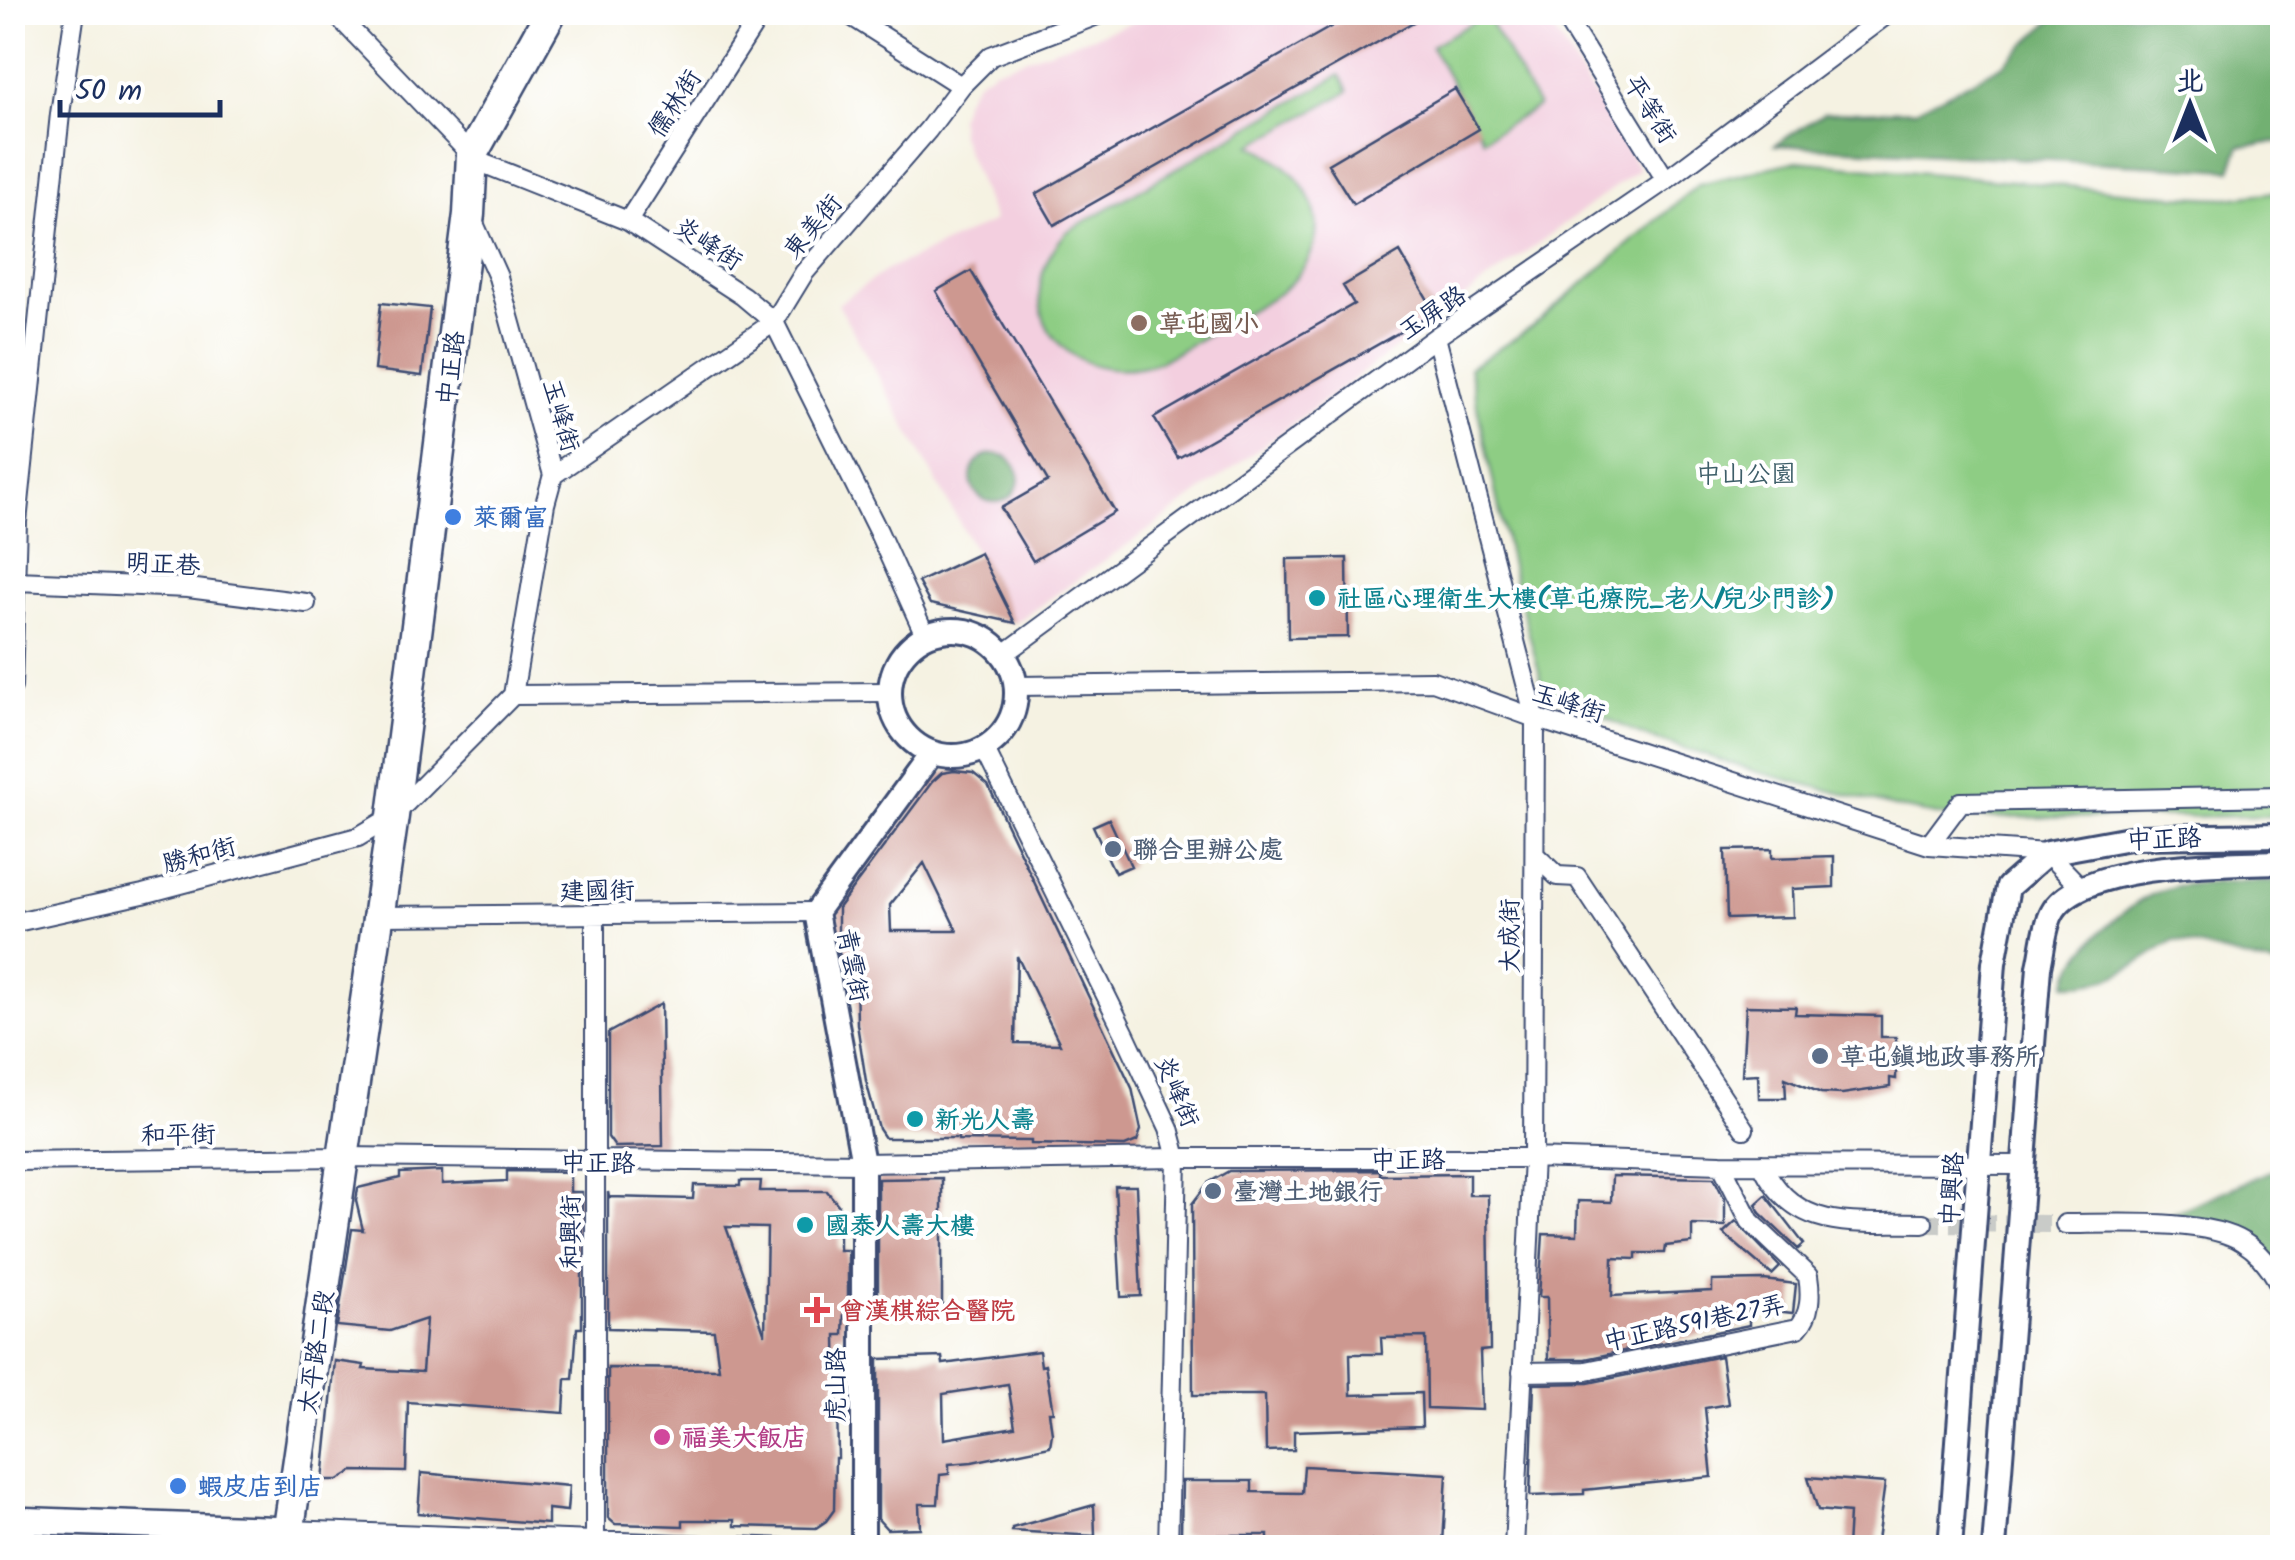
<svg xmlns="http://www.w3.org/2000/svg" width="2295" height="1560" font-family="Kalam,'LXGW WenKai TC',sans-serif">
<rect width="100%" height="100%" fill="#fff"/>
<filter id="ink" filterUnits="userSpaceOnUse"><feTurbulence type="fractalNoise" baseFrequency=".01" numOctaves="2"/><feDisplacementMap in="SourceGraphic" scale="20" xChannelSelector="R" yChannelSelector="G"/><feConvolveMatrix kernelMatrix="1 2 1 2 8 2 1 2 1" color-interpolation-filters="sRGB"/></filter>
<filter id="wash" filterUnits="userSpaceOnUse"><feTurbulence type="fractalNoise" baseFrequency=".0048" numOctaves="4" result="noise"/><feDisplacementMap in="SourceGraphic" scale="40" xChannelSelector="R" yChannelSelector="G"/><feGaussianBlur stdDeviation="2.25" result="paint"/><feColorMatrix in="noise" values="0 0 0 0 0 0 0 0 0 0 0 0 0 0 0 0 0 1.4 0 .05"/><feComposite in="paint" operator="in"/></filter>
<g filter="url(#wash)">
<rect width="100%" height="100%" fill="#f5f2e2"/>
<path fill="#f3cfdf" d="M1161,13h382l96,156 -489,360 -135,94 -177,-319 47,-33 109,-50 -34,-86 -1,-18 5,-17 12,-18 19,-13z"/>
<path fill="#8ecd84" stroke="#547e71" stroke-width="2.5" d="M1486,15l52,92 -55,32 -52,-93z
M1340,75l9,16 -97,54c68,32 91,98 26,149l-117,67c-92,35 -163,-56 -93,-130z
M1797,161l378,35 53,2 54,-7v625l-330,2 -58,-11 -137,-35 -118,-38 -96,-47 -31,-116 -43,-203 63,-41 167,-143z"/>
<path fill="#72b072" stroke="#467068" stroke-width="2.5" d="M2060,13h222v129l-42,4 -9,24 -456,-25 49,-32 91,-3 89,-46z
M971 478a24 24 0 1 1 48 0a24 24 0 1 1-48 0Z
M2240,881h42v87l-108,-28c-39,24 -60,46 -108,44 11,-39 70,-90 110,-98 20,-4 43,-3 64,-5z
M2282,1166v148l-4,-20 -26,-44 -94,-30z"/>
<g id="blocks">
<path fill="#cd9890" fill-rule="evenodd" d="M1357,12h74l-377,213 -18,-31z
M1455,89l24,40 -126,75 -25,-40z
M1400,252l35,60 -257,146 -24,-40 200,-114 -11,-18z
M971,271l144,241 -82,49 -32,-53 47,-27 -112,-190z
M381,303l49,5 -8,68 -48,-6z
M980,553l35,70 -85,-19 -12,-22z
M1347,558l1,79 -60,1 -1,-79z
M954,771l19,2 15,12 144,303 9,42 -4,11 -12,5 -94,-2v-3l-73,-1v-2h-73l-6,-9 -13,-48 -9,-57 -1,-46h-12l-6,-31v-39l94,-126 10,-9zM924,863l33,68h-66l-1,-26zM1017,956l43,88 -45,-1z
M1109,819l22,47 -16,7 -22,-47z
M1772,849v9l62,-2v31l-42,2 1,28 -66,2 -2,-69z
M661,1004l2,142 -48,1 -7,-10v-104z
M1746,1006l50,1 -1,7 86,2v21h15v42l-6,-1v9l-48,7 -21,-1 -36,-15 1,20h-27l-1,-24 -16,1z
M1380,1170v5l89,-1v21h19l2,155 -10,1 2,59 -55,-2 -1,-71 -45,1 1,16h-32l1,41 70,-2 1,34 -128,4v19l-28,1 -1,-56h-72l-1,-191 16,-21 21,-12z
M442,1171v13l65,-3v-10l63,1v20h12v136h-5l-4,51h-7l-2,34 -156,-11 -2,70 -53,-1 -15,9h-15l12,-119 29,4 -1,4 59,3 4,-53 -36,12 -53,-5 15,-97 11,1 -7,-29 2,-13 42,-10v-5z
M1612,1176l102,2 11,22v26l-33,-1v18l-26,3 -1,7h-29v6l-23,-1 -1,38 100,-5v-10l52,-1 32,4 -3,29 -44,-5v17l-164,34h-37l-1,-62h-8l4,-63 34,1 1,-34 33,1z
M942,1178v132h-64v-131z
M740,1181h21l-1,10h67l12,15v44h9v60h-4l-1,25h-7l2,123h-3l-1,52 -8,11 -10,7 -81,-2v-6h-52v6l-68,-2 -7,-6v-150l111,1 -5,-38 -106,-3v-136l1,5 84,2 1,-14 46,1zM726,1227l41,1 -2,107z
M1115,1186h21l5,110 -20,1z
M1766,1195l38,49 -6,5 -38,-36 -4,-9z
M1736,1221l44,46 -8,8 -49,-42z
M1039,1351l2,15 4,-1 8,47h-4l3,21 -2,13 -78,16 -23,2v10l-9,1 -2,29h-19l1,24 -33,1 -9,-10v-160l64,-2 1,7zM1008,1384l7,43 -71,12 -1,-45z
M1721,1356l7,48 -23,4 7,69 -128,13v4l-54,2 4,-112 54,-1z
M1304,1466l143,8 -4,70 -106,-5v9h-69v-13h-87l1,-54h70v11l50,1z
M421,1473l148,13 -2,25 -19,-2v15l-130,-11z
M1808,1477l77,6 -9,65h-29l2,-35 -31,-3z
M1094,1505l1,31 -83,-5v-3z"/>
</g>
</g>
<g filter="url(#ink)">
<use href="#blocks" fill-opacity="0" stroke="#3c4c72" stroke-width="2.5"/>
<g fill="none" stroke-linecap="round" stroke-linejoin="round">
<path stroke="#c9cbc8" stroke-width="18" stroke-dasharray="18 9" stroke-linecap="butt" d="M1923,1223l142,1"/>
<g stroke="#3c4c72" stroke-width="22">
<path id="minor" d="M334,12l143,149 151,60 115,75 31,26 104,209 48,106
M845,12l116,74
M1562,12l104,168
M472,219l26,58 55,198 -8,29 -32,191
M628,221l134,-209
M1436,337l99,381 -2,440 -19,390
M553,475l221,-153 30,-49 124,-143 33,-44 30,-30 114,-44
M17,581l171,7 118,15
M1003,655l433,-318 230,-157 224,-168
M1016,686l417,-5 102,37 394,127 118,8 33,34
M12,687l5,-165 43,-408 15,-102
M984,748l141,286 44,94 8,30 -9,390
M1929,845l32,-43 321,-6
M1535,855l22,21 20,1 167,252
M379,916l437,-4
M12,923l131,-29 215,-57 35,-21 120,-121 377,-3
M12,1161l332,-4 519,6 314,-5h356l188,6 304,1
M1762,1164c33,71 95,57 161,59
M2065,1224c45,0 141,-6 178,18 18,11 31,30 39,48
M1522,1372l64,-1 212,-43c13,-14 13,-33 10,-52l-58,-55 -29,-57
M289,1530l497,18
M595,1548v-632"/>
</g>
<g stroke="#3c4c72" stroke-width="28">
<path id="tertiary" d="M890 693a63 63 0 1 1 126 0a63 63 0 1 1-126 0Z
M863,1548v-385l-47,-251 116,-159
M1950,1548l44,-585 14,-76 39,-34 88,-16 147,-2
M1994,1548l45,-581c4,-16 5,-39 13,-54 26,-51 179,-50 230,-51"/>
</g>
<g stroke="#3c4c72" stroke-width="30">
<path id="secondary" d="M12,1520l277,10"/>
</g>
<g stroke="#3c4c72" stroke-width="35">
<path id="primary" d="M286,1548l107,-732 76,-602 3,-60 79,-142"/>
</g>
<use href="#minor" stroke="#fff" stroke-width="18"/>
<use href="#tertiary" stroke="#fff" stroke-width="22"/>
<use href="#secondary" stroke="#fff" stroke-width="25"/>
<use href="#primary" stroke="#fff" stroke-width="30"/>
</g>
</g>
<circle fill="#8d6e63" stroke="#fff" stroke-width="4" cx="1139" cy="323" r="10"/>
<g fill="#3f7fe0" stroke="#fff" stroke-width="4">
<circle cx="453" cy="517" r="10"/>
<circle cx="178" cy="1486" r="10"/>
</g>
<g fill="#0f9aa8" stroke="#fff" stroke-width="4">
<circle cx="1317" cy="598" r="10"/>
<circle cx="915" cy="1119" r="10"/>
<circle cx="805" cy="1225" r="10"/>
</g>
<g fill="#5c6f8a" stroke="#fff" stroke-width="4">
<circle cx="1113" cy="849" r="10"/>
<circle cx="1820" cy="1056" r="10"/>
<circle cx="1213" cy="1191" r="10"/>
</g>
<path fill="#e0444e" stroke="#fff" stroke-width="4" d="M812 1295h10v10h10v10h-10v10h-10v-10h-10v-10h10z"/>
<circle fill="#d1479c" stroke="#fff" stroke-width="4" cx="662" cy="1437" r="10"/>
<g text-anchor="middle" stroke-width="8" stroke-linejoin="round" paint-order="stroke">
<g font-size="25" fill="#1b2f5e" stroke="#fff">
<text transform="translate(674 103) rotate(-57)" y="9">儒林街</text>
<text transform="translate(1651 109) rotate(58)" y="9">平等街</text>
<text transform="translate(812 226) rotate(-50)" y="9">東美街</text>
<text transform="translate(709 243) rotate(33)" y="9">炎峰街</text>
<text transform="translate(1432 312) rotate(-34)" y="9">玉屏路</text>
<text transform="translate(450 368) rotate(-83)" y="9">中正路</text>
<text transform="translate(562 415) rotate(74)" y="9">玉峰街</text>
<text transform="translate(163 563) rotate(3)" y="9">明正巷</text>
<text transform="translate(1569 702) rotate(18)" y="9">玉峰街</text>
<text transform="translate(2164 838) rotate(-2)" y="9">中正路</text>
<text transform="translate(199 854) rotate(-15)" y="9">勝和街</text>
<text transform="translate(597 890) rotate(-1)" y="9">建國街</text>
<text transform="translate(1509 936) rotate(-90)" y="9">大成街</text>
<text transform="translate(854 965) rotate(79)" y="9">青雲街</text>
<text transform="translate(1178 1091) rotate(67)" y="9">炎峰街</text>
<text transform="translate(178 1134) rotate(-1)" y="9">和平街</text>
<text x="1408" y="1168">中正路</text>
<text transform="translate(598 1162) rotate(1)" y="9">中正路</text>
<text transform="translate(1951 1189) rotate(-86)" y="9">中興路</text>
<text transform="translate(570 1232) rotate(-90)" y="9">和興街</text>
<text transform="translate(1694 1322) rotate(-12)" y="9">中正路591巷27弄</text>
<text transform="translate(315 1352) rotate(-82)" y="9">太平路二段</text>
<text transform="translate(835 1385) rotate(-90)" y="9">虎山路</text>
</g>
<g font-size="25" font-weight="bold" fill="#785e54" stroke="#fff" text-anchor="start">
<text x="1159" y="332">草屯國小</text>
</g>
<g font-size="25" fill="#3e5e69" stroke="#fff">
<text x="1746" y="482">中山公園</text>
</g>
<g font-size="25" font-weight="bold" fill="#366cbe" stroke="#fff" text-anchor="start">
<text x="473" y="526">萊爾富</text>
<text x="198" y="1495">蝦皮店到店</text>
</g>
<g font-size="25" font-weight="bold" fill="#0d838f" stroke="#fff" text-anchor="start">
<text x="1337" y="607">社區心理衛生大樓(草屯療院_老人/兒少門診)</text>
<text x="935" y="1128">新光人壽</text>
<text x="825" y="1234">國泰人壽大樓</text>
</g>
<g font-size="25" font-weight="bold" fill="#4e5e75" stroke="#fff" text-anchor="start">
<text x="1133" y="858">聯合里辦公處</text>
<text x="1840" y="1065">草屯鎮地政事務所</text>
<text x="1233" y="1200">臺灣土地銀行</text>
</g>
<g font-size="25" font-weight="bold" fill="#be3a42" stroke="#fff" text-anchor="start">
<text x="840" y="1319">曾漢棋綜合醫院</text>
</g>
<g font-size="25" font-weight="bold" fill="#b23c85" stroke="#fff" text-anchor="start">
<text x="682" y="1446">福美大飯店</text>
</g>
</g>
<rect width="2295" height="1560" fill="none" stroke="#fff" stroke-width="50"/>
<g transform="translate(2190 105)" stroke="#ffffff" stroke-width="8" paint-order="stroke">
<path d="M0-8L18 38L0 25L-18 38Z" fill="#1b2f5e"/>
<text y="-15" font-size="28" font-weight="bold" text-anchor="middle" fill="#1b2f5e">北</text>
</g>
<path d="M60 100v15h160v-15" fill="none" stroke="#1b2f5e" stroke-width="5"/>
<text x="75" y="100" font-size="30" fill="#1b2f5e" stroke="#ffffff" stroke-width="8" paint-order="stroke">50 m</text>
</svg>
